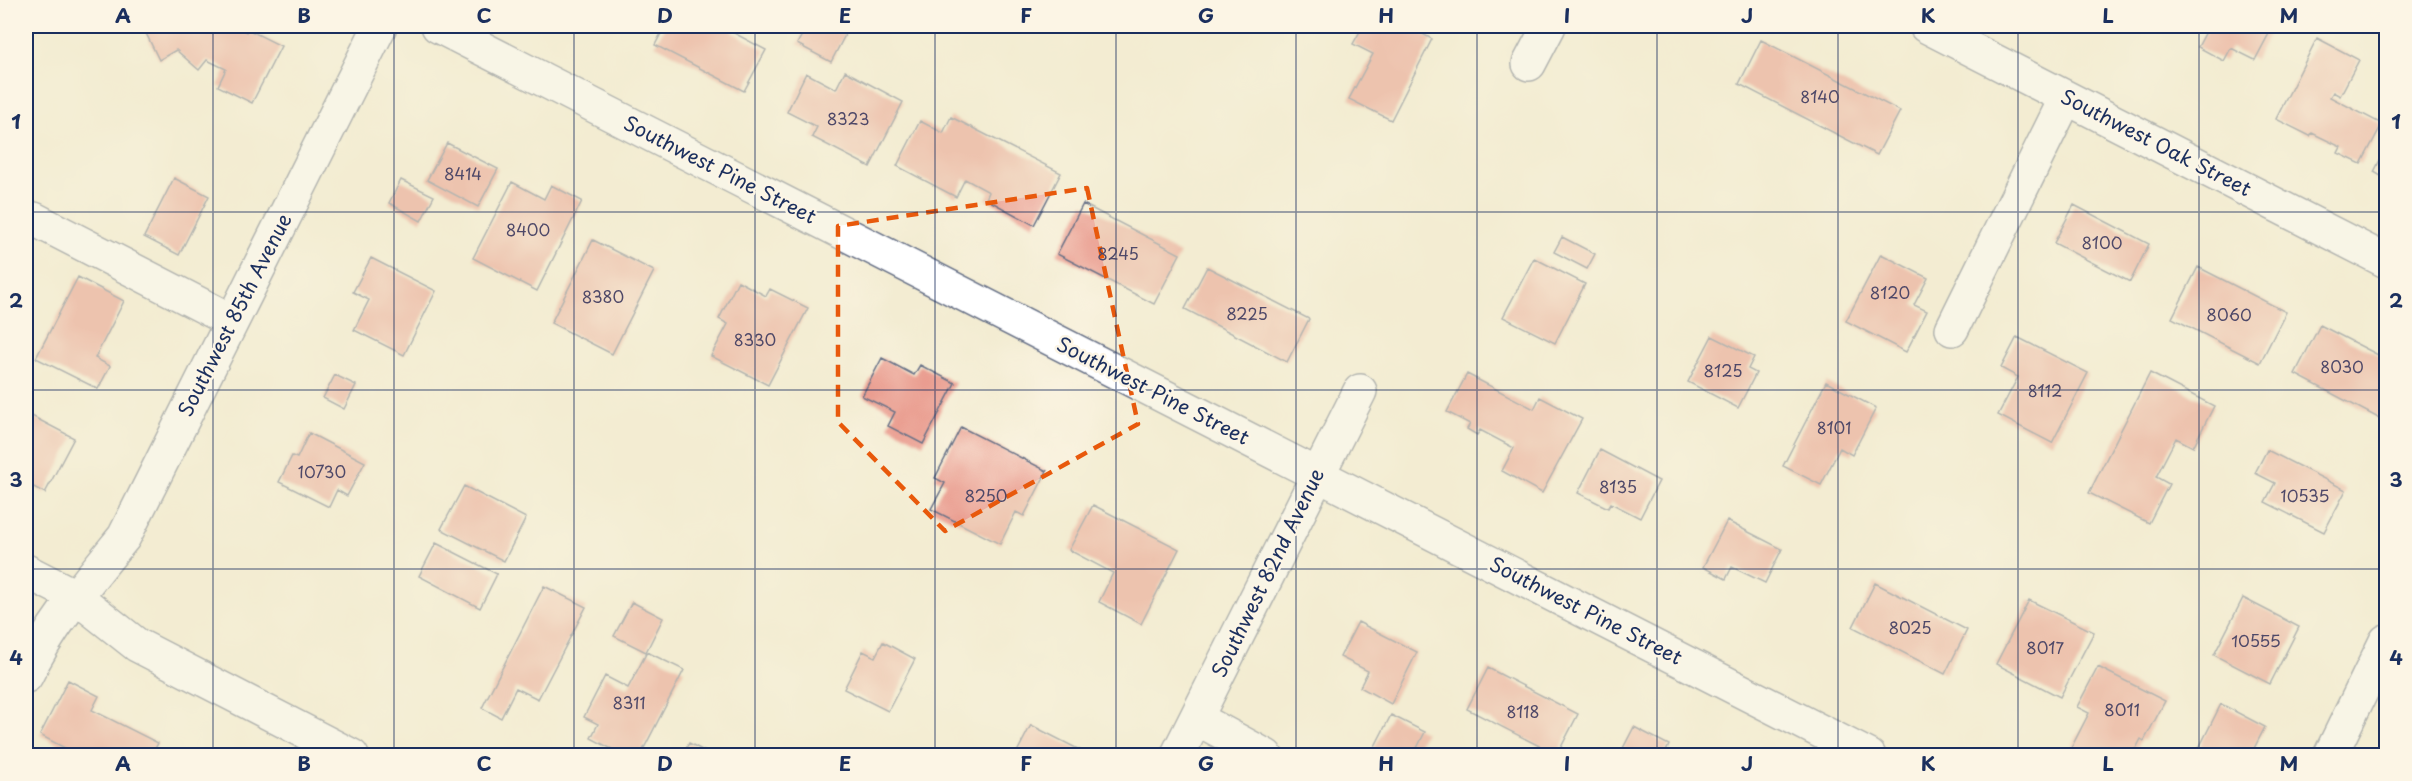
<svg xmlns="http://www.w3.org/2000/svg" width="2412" height="781" font-family="'Playpen Sans',sans-serif">
<rect width="100%" height="100%" fill="#fcf5e5"/>
<filter id="ink" filterUnits="userSpaceOnUse"><feTurbulence type="fractalNoise" baseFrequency=".0167" numOctaves="2"/><feDisplacementMap in="SourceGraphic" scale="12" xChannelSelector="R" yChannelSelector="G"/><feConvolveMatrix kernelMatrix="1 2 1 2 8 2 1 2 1" color-interpolation-filters="sRGB"/></filter>
<filter id="wash" filterUnits="userSpaceOnUse"><feTurbulence type="fractalNoise" baseFrequency=".008" numOctaves="4" result="noise"/><feDisplacementMap in="SourceGraphic" scale="24" xChannelSelector="R" yChannelSelector="G"/><feGaussianBlur stdDeviation="1.35" result="paint"/><feColorMatrix in="noise" values="0 0 0 0 0 0 0 0 0 0 0 0 0 0 0 0 0 1.4 0 .05"/><feComposite in="paint" operator="in"/></filter>
<g filter="url(#wash)">
<rect width="100%" height="100%" fill="#f3ecd2"/>
<g id="blocks">
<path fill="#e79184" d="M149,26h43l21,8 6,-8h17l10,6 1,-3 34,17 -29,57 -34,-17 8,-17 -19,-9 -8,10 -23,-20 -17,10 -15,-31z
M665,26h70l-3,6 34,18 -22,41 -89,-46z
M807,26h20l18,9 -14,27 -34,-18z
M1363,26h45l24,13 -41,81 -42,-21 24,-45 -20,-10z
M2106,26h20l-4,8z
M2209,26h64l-18,34 -24,-12 -7,13 -26,-14z
M2317,38l42,22 -19,36 -7,-4 -3,5 52,27 -21,40 -23,-11 3,-6 -29,-14 -2,3 -34,-17z
M1761,40l139,71 -23,44 -138,-71z
M845,71l58,31 -33,65 -58,-30 5,-10 -30,-15 19,-39 30,16z
M951,117l110,56 -27,52 -48,-26 3,-7 -24,-13 -9,18 -59,-31 23,-45 23,12z
M447,143l51,26 -20,38 -51,-27z
M2386,148v31l-12,-7z
M174,178l35,18 -30,59 -35,-18z
M401,180l33,16 -13,25 -32,-18z
M512,182l32,17 7,-14 31,16 -45,90 -64,-33z
M1083,204l97,50 -26,50 -97,-50z
M2074,205l75,39 -19,38 -76,-39z
M1562,237l33,17 -8,15 -33,-17z
M593,240l61,31 -42,83 -61,-31z
M1881,254l47,24 -14,27 13,6 -21,41 -60,-31z
M371,258l65,33 -32,64 -50,-25 15,-30 -16,-8z
M1534,258l51,26 -30,59 -52,-26z
M1207,267l102,52 -22,43 -102,-53z
M2198,267l88,45 -26,51 -88,-45z
M78,277l46,24 -29,57 15,8 -12,23 -62,-31z
M738,281l28,15 4,-7 38,19 -40,77 -57,-29 17,-32 -9,-5z
M2320,325l66,34v63l-91,-48z
M1712,336l42,21 -6,12 8,4 -18,35 -50,-26z
M2017,337l71,36 -36,70 -54,-28 20,-38 -17,-9z
M882,358l32,17 6,-10 35,18 -32,61 -35,-18 7,-14 -33,-16z
M2150,373l64,33 -21,41 -17,-9 -20,39 13,7 -20,39 -60,-30z
M1467,374l67,35 6,-12 42,22 -40,74 -40,-22 12,-23 -34,-18 -3,5 -10,-6 3,-5 -23,-12z
M335,375l21,10 -12,24 -21,-11z
M1826,382l50,26 -24,47 -12,-7 -19,37 -38,-19z
M26,413l48,25 -29,55 -19,-10z
M961,427l86,44 -23,45 -8,-4 -16,32 -69,-35 14,-26 -10,-5z
M309,433l56,29 -18,34 -10,-6 -8,17 -50,-25 13,-26 5,2z
M1600,450l59,31 -19,37 -29,-15 -3,5 -30,-15z
M2267,450l79,40 -22,42 -59,-30 10,-19 -20,-10z
M464,486l62,32 -22,43 -63,-32z
M1093,505l86,44 -38,75 -42,-22 14,-29 -44,-23z
M1727,521l55,28 -17,34 -33,-16 -6,12 -23,-12z
M436,543l61,31 -17,34 -61,-32z
M1875,583l92,47 -22,44 -92,-47z
M544,586l42,21 -48,92 -22,-11 -15,30 -19,-10z
M2243,598l56,29 -29,57 -56,-29z
M2029,600l65,32 -34,65 -64,-33z
M632,602l31,16 -17,34 -32,-16z
M1358,622l59,30 -26,52 -31,-17 8,-16 -28,-14z
M883,642l32,17 -27,52 -44,-22 19,-38 12,6z
M647,652l37,18 -44,86h-15l-34,-18 7,-14 -14,-7 21,-41 23,12z
M2098,667l67,34 -21,40 -3,-2 -9,17h-65l22,-43 -12,-6z
M1488,668l90,46 -21,41 -90,-46z
M68,680l31,16 -7,14 66,33 -7,13h-71l-40,-21z
M2221,704l44,23 -15,29h-55z
M1391,715l34,17 -12,24h-34l-7,-4z
M1031,725l53,27 -2,4h-67z
M1634,727l35,18 -5,11h-45z
M689,743l24,13h-31z"/>
</g>
</g>
<g filter="url(#ink)">
<use href="#blocks" fill-opacity="0" stroke="#677187" stroke-width="1.5"/>
<g fill="none" stroke-linecap="round" stroke-linejoin="round">
<g stroke="#677187" stroke-width="36">
<path id="minor" d="M438,26l1431,730
M1926,26l460,235
M1529,64l20,-38
M34,219l198,102
M1952,329l114,-231
M26,571l49,25 62,49 215,111
M26,676c25,-52 62,-95 98,-139l256,-511
M1196,718l70,38
M1177,756l183,-365
M2330,756l56,-115"/>
</g>
<use href="#minor" stroke="#fff" stroke-width="33"/>
</g>
</g>
<path d="M0 0H2412V781H0ZM1087,188l51,236 -193,107 -107,-109v-196z" fill="#f3ecd2" fill-opacity=".55" fill-rule="evenodd"/>
<path fill="none" stroke="#e8590c" stroke-width="4.5" stroke-dasharray="12 8" stroke-linejoin="round" d="M1087,188l51,236 -193,107 -107,-109v-196z"/>
<path fill="none" stroke="#1b2f5e" stroke-width="1.5" stroke-opacity="0.55" d="M213,26v730M394,26v730M574,26v730M755,26v730M935,26v730M1116,26v730M1296,26v730M1477,26v730M1657,26v730M1838,26v730M2018,26v730M2199,26v730M26,212h2360M26,390h2360M26,569h2360"/>
<g text-anchor="middle" stroke-width="5" stroke-linejoin="round" paint-order="stroke">
<g font-size="16" fill="#4e4868">
<text x="1820" y="103">8140</text>
<text x="848" y="125">8323</text>
<text x="463" y="180">8414</text>
<text x="528" y="236">8400</text>
<text x="2102" y="249">8100</text>
<text x="1118" y="260">8245</text>
<text x="1890" y="299">8120</text>
<text x="603" y="303">8380</text>
<text x="1247" y="320">8225</text>
<text x="2229" y="321">8060</text>
<text x="755" y="346">8330</text>
<text x="2342" y="373">8030</text>
<text x="1723" y="377">8125</text>
<text x="2045" y="397">8112</text>
<text x="1834" y="434">8101</text>
<text x="322" y="478">10730</text>
<text x="1618" y="493">8135</text>
<text x="986" y="502">8250</text>
<text x="2305" y="502">10535</text>
<text x="1910" y="634">8025</text>
<text x="2256" y="647">10555</text>
<text x="2045" y="654">8017</text>
<text x="629" y="709">8311</text>
<text x="2122" y="716">8011</text>
<text x="1523" y="718">8118</text>
</g>
<g font-size="20" fill="#1b2f5e" stroke="#fcf5e5">
<text transform="translate(2156 143) rotate(27)" y="7">Southwest Oak Street</text>
<text transform="translate(720 170) rotate(27)" y="7">Southwest Pine Street</text>
<text transform="translate(235 315) rotate(-63)" y="7">Southwest 85th Avenue</text>
<text transform="translate(1153 391) rotate(27)" y="7">Southwest Pine Street</text>
<text transform="translate(1268 573) rotate(-64)" y="7">Southwest 82nd Avenue</text>
<text transform="translate(1586 611) rotate(27)" y="7">Southwest Pine Street</text>
</g>
</g>
<rect width="2412" height="781" fill="none" stroke="#fcf5e5" stroke-width="66"/>
<rect x="33" y="33" width="2346" height="715" fill="none" stroke="#1b2f5e" stroke-width="2"/>
<g font-size="20" text-anchor="middle" font-weight="bold" fill="#1b2f5e">
<text x="123" y="23">A</text>
<text x="304" y="23">B</text>
<text x="484" y="23">C</text>
<text x="665" y="23">D</text>
<text x="845" y="23">E</text>
<text x="1026" y="23">F</text>
<text x="1206" y="23">G</text>
<text x="1386" y="23">H</text>
<text x="1567" y="23">I</text>
<text x="1747" y="23">J</text>
<text x="1928" y="23">K</text>
<text x="2108" y="23">L</text>
<text x="2289" y="23">M</text>
<text x="16" y="129">1</text>
<text x="2396" y="129">1</text>
<text x="16" y="308">2</text>
<text x="2396" y="308">2</text>
<text x="16" y="487">3</text>
<text x="2396" y="487">3</text>
<text x="16" y="665">4</text>
<text x="2396" y="665">4</text>
<text x="123" y="771">A</text>
<text x="304" y="771">B</text>
<text x="484" y="771">C</text>
<text x="665" y="771">D</text>
<text x="845" y="771">E</text>
<text x="1026" y="771">F</text>
<text x="1206" y="771">G</text>
<text x="1386" y="771">H</text>
<text x="1567" y="771">I</text>
<text x="1747" y="771">J</text>
<text x="1928" y="771">K</text>
<text x="2108" y="771">L</text>
<text x="2289" y="771">M</text>
</g>
</svg>
